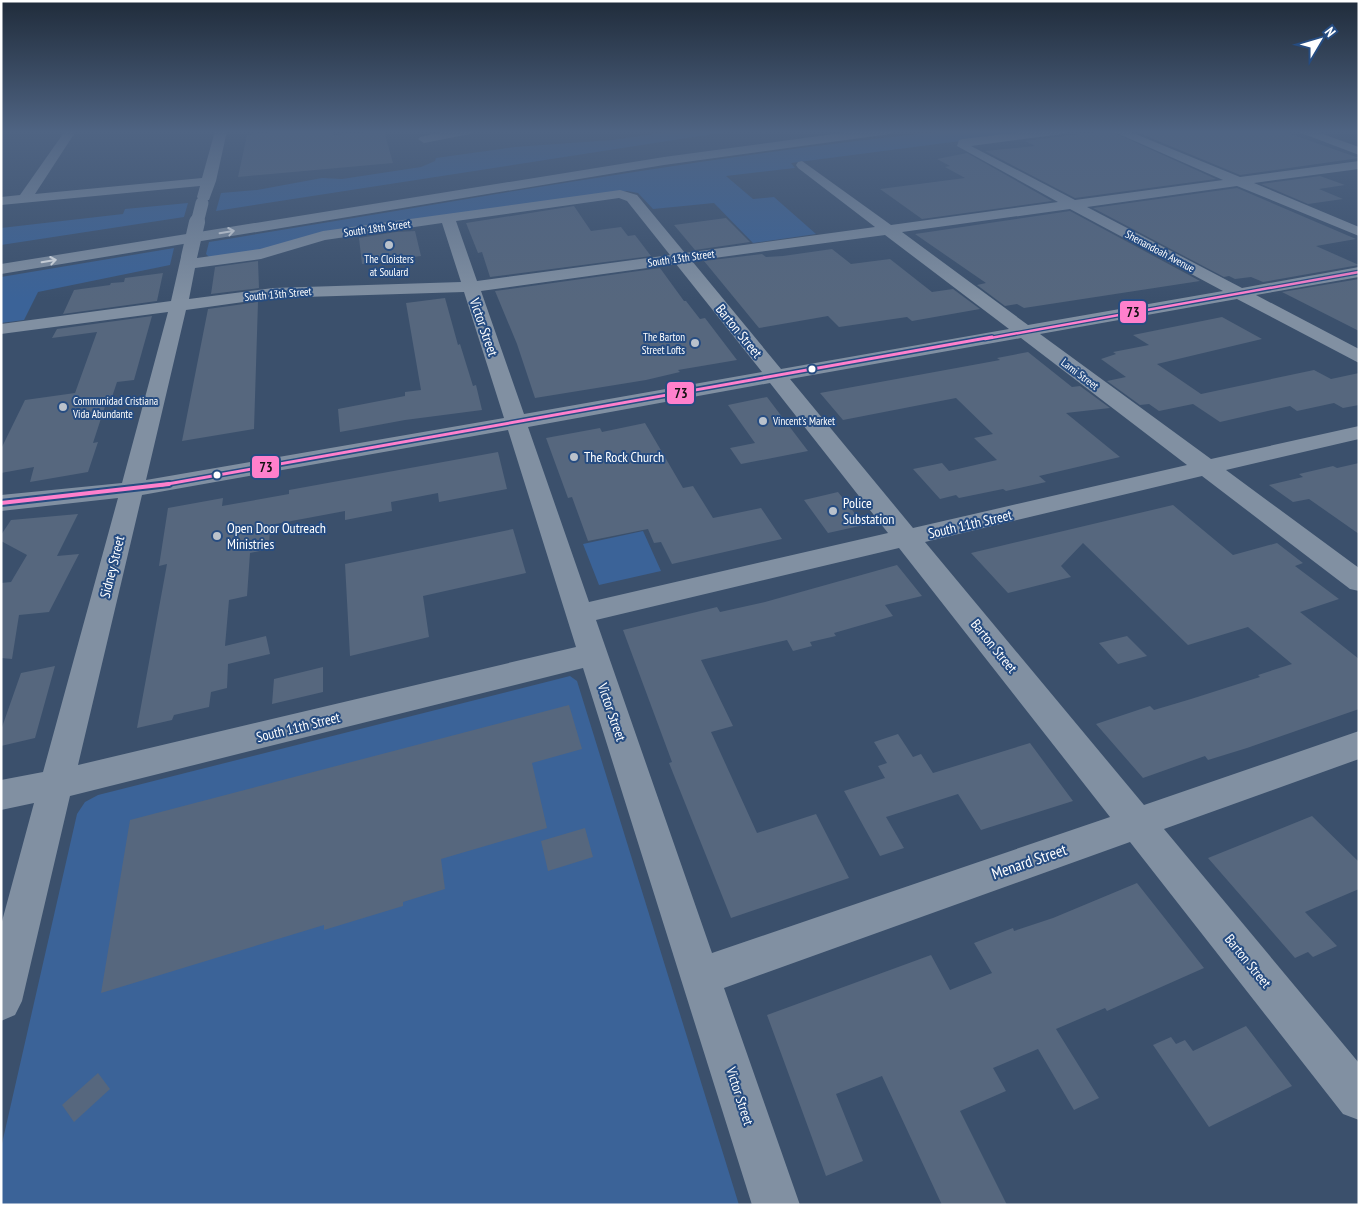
<svg xmlns="http://www.w3.org/2000/svg" width="1360" height="1206" font-family="'PT Sans Narrow',sans-serif">
<rect width="100%" height="100%" fill="#3b506c"/>
<path fill="#3b6398" d="M676,131h56l-516,80 5,-18 36,-3 65,-12 20,1 79,-12 14,-6 1,-3 79,-11 97,-7z
M947,131h91l-247,32 4,5 -69,8 27,23 21,-2 42,37 -63,9 -39,-40 -61,6 -15,-16 -11,-2 -67,8 -350,59 -4,-4 3,-12c245,-40 490,-86 738,-111z
M188,203l-4,14 -183,28v-17l122,-14 2,-5z
M174,248l-4,17 -132,27 -14,28 -23,3v-46z
M643,531l18,40 -62,14 -16,-41z
M570,676l7,5 162,524h-738v-57l76,-334 8,-12 13,-7z"/>
<path fill="#56677e" d="M283,131h50v4l51,-4 9,32 -155,14 9,-42z
M1105,131h5l106,48 -141,19 -90,-47 50,-5 -10,-5z
M1134,131h148l77,27 -119,17z
M967,153l85,48 -130,18 -42,-30 85,-11 -20,-11 5,-1 -13,-7z
M1320,176l25,9 -26,4 24,10 -35,5 -47,-20z
M1237,188l119,51 -40,7 43,19 -96,17 -12,-5 -16,2 -6,-3 -5,1 -131,-69z
M574,206l17,25 30,-4 7,9 7,-1 16,21 -161,21 -8,-25 -4,1 -12,-30z
M1070,211l130,70 -176,27 -7,-4 -12,2 -28,-21 9,-2 -71,-49z
M726,218l24,24 -55,8 -21,-25z
M415,231l6,25 -59,8 -3,-26 37,-6z
M832,249l19,15 39,-5 42,33 21,-3 27,20 -68,12 -5,-4 -68,10 -11,-11 -69,12 -55,-67 58,-7 4,3 17,-1z
M258,261l1,27 -48,6 4,-27z
M660,268l24,33h2l14,18 5,-1 32,42 -59,10 2,2 -34,8 -111,18 -18,-54 -22,-53z
M163,273l-6,28 -94,13 11,-24 36,-5 1,-2 13,-1 1,-4z
M1359,279v52l-77,-39z
M445,298l13,47 2,-1 13,42 3,-1 6,25 -77,10 -65,12 -2,-23 67,-13v-4l16,-2 -15,-87z
M258,302l-4,127 -72,12 26,-132z
M152,316l-18,64 -17,2 -7,21h-4l-13,40 5,-1 -10,30 -58,10 4,-15 -33,6v-24l24,-49 50,-7 22,-61 -45,6 5,-9z
M1222,317l40,22 -105,25 44,30 113,-24 17,9 28,-6v32l-16,3 -9,-5 -37,8 -7,-5 -70,16 -27,-18 -34,7 -10,-7 -9,1 -33,-24 19,-4 -25,-18 15,-5 -3,-2 36,-7 -16,-10z
M1028,352l44,35 8,-1 30,22 -44,5 54,44 -81,19 7,6 -40,9 -3,-2 -44,9 -3,-3 -16,4 -27,-30 29,-6 7,8 48,-11 -23,-22 19,-4 -37,-36 -113,22 -23,-27 180,-33 -3,-2z
M767,397l41,54 -67,13 -11,-16 25,-5 -27,-38z
M645,423l38,65 10,-2 20,32 48,-10 21,31 -110,25 -11,-22 -7,1 -6,-14 -60,12 -16,-44 -4,1 -22,-60 54,-10 2,4z
M498,452l9,37 -68,13 -1,-9 -47,9 1,9 -47,9v-9l-75,14 -1,24 -19,4 -3,43 -18,4 -4,46 41,-10 4,18 -42,10 -1,24 -16,4 -2,15 -35,8 -2,5 -35,8 30,-164 -8,2 9,-58 55,-10 -1,8 67,-12v-4z
M1359,463v71l-50,-35 -16,3 -24,-17 34,-8 -4,-3 34,-8 4,2z
M838,492l26,33 -36,8 -24,-33z
M1173,505l60,50 44,-12 26,20 -8,3 44,33 -39,13 59,47v50l-112,39 -39,12 -3,-4 -62,22 -47,-54 54,-18 4,4 37,-11 69,-22 -2,-2 34,-11 -44,-37 -60,18 -105,-102 -22,23 10,11 -63,16 -37,-40z
M78,514l-21,42 22,-2 -30,58 -30,3 -7,44 -11,-1v-75l10,-1 16,-27 -26,-14v-6l10,-15z
M513,529l13,44 -103,23 6,41 -79,19 -5,-92z
M897,565l25,31 -37,9 8,11 -59,17 2,3 -26,6 2,4 -19,5 -6,-11 -86,20 32,66 -22,6 46,101 59,-19 33,64 -118,40 -62,-155 3,-1 -49,-132 94,-23 3,5 45,-10z
M1127,636l20,20 -29,8 -19,-21z
M55,666l-20,72 -34,8v-16l20,-57z
M323,667v25l-51,12 2,-25z
M569,705l13,44 -50,14 15,65 -106,31 4,30 -42,13v4l-79,24v-5l-223,68 29,-173z
M898,734l15,23 8,-3 12,19 97,-30 43,58 -92,29 -23,-36 -72,23 18,31 -24,8 -36,-65 41,-13 -7,-12 9,-3 -13,-21z
M1312,816l47,46v27l-54,23 32,34 -24,11 -5,-5 -13,6 -87,-100z
M585,828l8,29 -45,14 -7,-30z
M1137,883l67,85 -97,43 -2,-3 -49,21 43,69 -25,12 -36,-61 -45,19 13,23 -46,20 47,94h-65l-60,-129 -46,18 27,67 -37,15 -59,-161 164,-60 19,35 42,-17 -18,-30 39,-15 1,3 39,-13z
M1246,1026l46,60 -83,41 -56,-82 18,-8 5,7 9,-4 8,11z
M98,1073l12,16 -36,33 -12,-17z"/>
<g fill="none" stroke-linecap="round" stroke-linejoin="round">
<path fill="#8190a2" fill-rule="evenodd" d="M65,131h11l-41,63 167,-16 13,-47h12l-11,50 -7,19h-10l-2,-3 3,-11 -199,19v-8l19,-2z
M447,131h28l-5,3 -46,9 -6,-4 2,-2z
M1030,131h37l-5,3 -91,12 104,54 148,-20 -111,-49h16l112,46 119,-16v8l-105,14 105,44v9l-122,-50 -150,21 155,81 117,-21v10l-103,18 103,54v14l-122,-64 -197,35 171,125 148,-33v13l-133,31 133,98v23l-9,-2 -148,-113 -277,66 219,263 215,-74v28l-195,70 195,234v57l-16,-6 -213,-272 -406,146 76,217h-48l-169,-537 -513,128 -48,205 -7,14 -14,6v-96l33,-122 -33,7v-30l42,-8 75,-274 -117,13v-16l121,-12 46,-171 -167,22v-10l170,-23 10,-44 8,-5 6,2 2,4 63,-9 63,-18 297,-41 17,5 48,58 190,-26 -77,-59 -2,-3 2,-3 4,-1 89,64 167,-23 -101,-56 2,-6 4,-1zM619,198l8,3 43,54 -193,26 -21,-60zM1070,209l153,82 -195,34 -126,-93zM442,223l19,59 -188,6 -84,11 6,-31 66,-9 64,-19zM885,235l124,94 -228,40 -89,-108zM676,264l86,108 -238,42 -43,-123zM464,292l40,126 -358,62 40,-170 87,-12zM1021,338l166,127 -274,63 -123,-149zM770,383l118,150 -299,69 -61,-175zM508,430l68,217 -498,118 64,-270zM899,548l211,269 -398,136 -116,-333z"/>
<path fill="#7f8da0" fill-rule="evenodd" d="M1296,131h18l45,16v8z"/>
<path fill="#8190a2" fill-rule="evenodd" d="M856,131h39l-5,3 -226,31 -663,109v-10l663,-107z"/>
<path stroke="#8190a2" stroke-width="13" d="M197,223l5,-20"/>
<path stroke="#8190a2" stroke-width="16" d="M189,257l8,-35"/>
<g stroke="#264c81" stroke-width="5">
<path id="bus-1-far2" d="M985,339l374,-67"/>
</g>
<g stroke="#264c81" stroke-width="6">
<path id="bus-1-far1" d="M162,485l830,-148"/>
</g>
<g stroke="#264c81" stroke-width="8">
<path id="bus-1" d="M1,503l168,-19"/>
</g>
<use href="#bus-1-far2" stroke="#ff80cc" stroke-width="2.5"/>
<use href="#bus-1-far1" stroke="#ff80cc" stroke-width="3"/>
<use href="#bus-1" stroke="#ff80cc" stroke-width="4"/>
</g>
<defs><path id="oneway-shaft" d="M-6 0H5M1.5-3L5.5 0L1.5 3" fill="none" stroke-width="1.6" stroke-linecap="round" stroke-linejoin="round" transform="scale(1.25)"/></defs>
<g stroke="#e6e9ec">
<use href="#oneway-shaft" transform="translate(227 232) rotate(-9)"/>
<use href="#oneway-shaft" transform="translate(49 261) rotate(-9)"/>
</g>
<linearGradient id="sky" x2="0" y2="1"><stop stop-color="#202c3b"/><stop offset="0.44" stop-color="#4f6483"/><stop offset="1" stop-color="#4f6483" stop-opacity="0"/></linearGradient>
<rect width="1360" height="300" fill="url(#sky)"/>
<g fill="#bac2cc" stroke="#264c81" stroke-width="2">
<circle cx="389" cy="245" r="5"/>
<circle cx="695" cy="343" r="5"/>
<circle cx="63" cy="407" r="5"/>
<circle cx="763" cy="421" r="5"/>
<circle cx="574" cy="457" r="5"/>
<circle cx="833" cy="511" r="5"/>
<circle cx="217" cy="536" r="5"/>
</g>
<g fill="#fff" stroke="#264c81" stroke-width="2">
<circle cx="812" cy="369" r="4.5"/>
<circle cx="217" cy="475" r="4.5"/>
</g>
<g text-anchor="middle" stroke-width="4" stroke-linejoin="round" paint-order="stroke">
<g font-size="11" fill="#fff" stroke="#264c81">
<text transform="translate(377 228) rotate(-8)" y="4">South 18th Street</text>
<text transform="translate(1160 251) rotate(28)" y="4">Shenandoah Avenue</text>
<text transform="translate(681 258) rotate(-8)" y="4">South 13th Street</text>
<text transform="translate(278 294) rotate(-5)" y="4">South 13th Street</text>
<text transform="translate(1080 374) rotate(37)" y="4">Lami Street</text>
</g>
<g font-size="11" fill="#fff" stroke="#264c81" text-anchor="start">
<text x="389" y="263" text-anchor="middle">The Cloisters<tspan x="389" dy="13">at Soulard</tspan></text>
<text x="685" y="341" text-anchor="end">The Barton<tspan x="685" dy="13">Street Lofts</tspan></text>
<text x="73" y="405">Communidad Cristiana<tspan x="73" dy="13">Vida Abundante</tspan></text>
<text x="773" y="425">Vincent's Market</text>
</g>
<g font-size="14" fill="#fff" stroke="#264c81">
<text transform="translate(484 327) rotate(71)" y="5">Victor Street</text>
<text transform="translate(739 331) rotate(51)" y="5">Barton Street</text>
<text transform="translate(970 524) rotate(-13)" y="5">South 11th Street</text>
<text transform="translate(112 567) rotate(-76)" y="5">Sidney Street</text>
<text transform="translate(994 646) rotate(51)" y="5">Barton Street</text>
<text transform="translate(612 712) rotate(71)" y="5">Victor Street</text>
<text transform="translate(298 727) rotate(-14)" y="5">South 11th Street</text>
<text transform="translate(1248 961) rotate(51)" y="5">Barton Street</text>
<text transform="translate(740 1096) rotate(72)" y="5">Victor Street</text>
</g>
<g font-size="14" fill="#fff" stroke="#264c81" text-anchor="start">
<text x="584" y="462">The Rock Church</text>
<text x="843" y="508">Police<tspan x="843" dy="16">Substation</tspan></text>
<text x="227" y="533">Open Door Outreach<tspan x="227" dy="16">Ministries</tspan></text>
</g>
<g font-size="16" fill="#fff" stroke="#264c81">
<text transform="translate(1029 861) rotate(-19)" y="6">Menard Street</text>
</g>
</g>
<g stroke="#264c81" stroke-width="2">
<rect x="1119" y="300" width="28" height="24" rx="5" fill="#ff80cc"/>
<rect x="666" y="381" width="29" height="24" rx="5" fill="#ff80cc"/>
<rect x="251" y="455" width="29" height="24" rx="5" fill="#ff80cc"/>
</g>
<g font-size="14" text-anchor="middle" font-weight="bold" fill="#111">
<text x="1133" y="317">73</text>
<text x="681" y="398">73</text>
<text x="266" y="472">73</text>
</g>
<rect width="1360" height="1206" fill="none" stroke="#ffffff" stroke-width="5"/>
<g transform="translate(1320 40) rotate(52)" stroke="#264c81" stroke-width="4" paint-order="stroke">
<path d="M0-4L9 19L0 12L-9 19Z" fill="#ffffff"/>
<text y="-8" font-size="14" font-weight="bold" text-anchor="middle" fill="#ffffff">N</text>
</g>
</svg>
